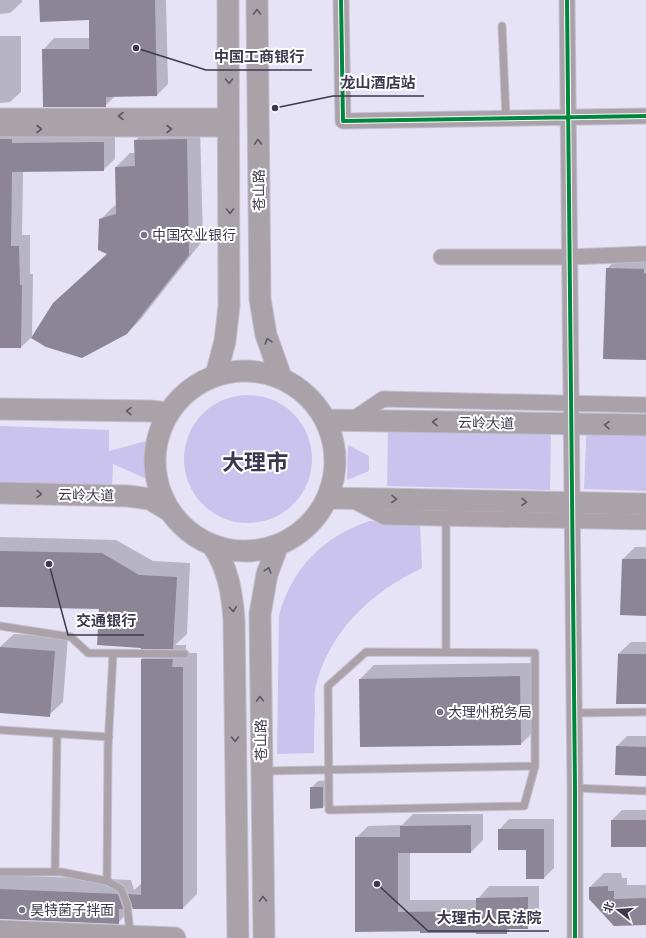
<svg xmlns="http://www.w3.org/2000/svg" width="646" height="938" font-family="'Asap Condensed','Noto Sans SC',sans-serif">
<rect width="100%" height="100%" fill="#e5e3f5"/>
<path fill="#c9c3ee" d="M184 459a64 64 0 1 1 128 0a64 64 0 1 1-128 0Z
M587,424l59,2v65l-62,-2z
M0,426l109,4v21l41,-11 -1,40 -36,-16 -1,23 -112,-1z
M388,428l163,4 -1,58 -163,-4z
M348,445l21,11v15l-22,9z
M369,521l51,2 2,45c-51,24 -94,64 -107,121 -1,7 0,15 0,22 -1,14 -1,28 -1,42l-37,1 2,-139c14,-48 43,-77 90,-94z"/>
<path fill="#0003" d="M0,0h22v2l-12,11 -10,1z
M40,0h126l2,84 -11,11 -42,1 -10,10 -62,-56 11,-12h36v-19z
M0,36h21v56l-11,10 -10,1z
M200,126l3,114 -62,79 -14,14 -27,-113 14,-14 3,-1 -1,-38 14,-14h5v-12l14,-14z
M0,128l115,3v28l-12,11 -80,1 -1,64h8v39h3l-1,63 -11,10 -21,-21z
M619,256h27v103l-39,-90z
M0,537l116,3 37,21 37,2 -3,71 -12,11h11v8h11v241l-14,14h-51l-14,15 -118,-5v-43l131,5 3,10 8,-7v-224l11,-11 -53,-40 -100,-2z
M635,547h11v68l-23,-56z
M14,634l54,3 -5,65 -14,13 -49,-3v-65z
M631,642h15v61h-28v-49z
M534,663l1,67 -14,14 -160,2 -1,-67 14,-14z
M627,736h19v39l-29,-29z
M330,780v20l-7,7 -12,1v-20l7,-7z
M622,810h24v36l-34,-26z
M413,814h70v26l-12,12h-61v48h67l12,-14h50v30l-12,12h-16l-5,5 -29,-1 -121,-1v-93l12,-12 34,-1z
M509,819h45v49l-10,10 -17,-29 -28,-19z
M604,873h17l1,5h5v7h19v39l-56,-37z"/>
<path fill="#8b8595" d="M39,0h116l2,96 -51,1v10h-63l-1,-58h47v-29l-49,2z
M0,139h12v4l92,-1v29l-92,1 -1,74h8l1,39h2l-1,63h-21z
M187,139l2,116 -62,79 -45,24 -36,-11 -15,-9 22,-35 54,-49 -9,-4 1,-31 17,-5 -1,-47 20,-1 -1,-26z
M606,268l38,1v5l2,-1v87l-43,-1z
M0,551l102,2 37,22 38,2 -4,72h-32v-1l-44,-3 2,-36 -99,-2z
M622,559h24v57l-26,-1z
M0,647l55,4 -5,66 -50,-4z
M618,654h28v50h-30z
M141,659h32l-1,8h11v242h-50l-5,-15 13,1z
M520,676l1,69 -161,2 -1,-68z
M616,746l30,1v29l-31,-1z
M310,787h13v21l-13,1z
M611,820h35v27h-35z
M471,825v28h-73v59l78,-1v-13l52,-1v32h-21v5h-31v-1h-56v-2l-65,1v-95h45v-11z
M498,829h46v50h-18v-29h-28z
M608,886v5h6v8l32,-1v27l-32,1 -25,-27v-12z
M0,889l118,5 5,15h-4v15l-119,-5z"/>
<g fill="none" stroke-linecap="round" stroke-linejoin="round">
<g stroke="#c1bfcf" stroke-width="9">
<path id="lane" d="M502,26l4,92
M0,626l71,11 17,16 97,1
M366,652l169,1v113l-11,40 -195,4 -1,-124z
M446,652v-134
M574,713l72,-1
M0,730l109,7
M263,771l272,-5
M575,788l71,3
M0,872h61l46,9 14,8 6,15 3,29
M55,872l2,-138
M107,881l1,-134 5,-93"/>
</g>
<g stroke="#c1bfcf" stroke-width="17">
<path id="street" d="M341,0l2,121 303,-5
M567,0l8,788v150
M0,116h230
M0,129h230
M441,257h128l77,-3
M352,420l31,-21 263,6
M352,500l33,17 261,5"/>
</g>
<g stroke="#c1bfcf" stroke-width="23">
<path id="secondary" d="M257,0l3,299 6,36 15,42
M155 461a90 90 0 1 1 180 0a90 90 0 1 1-180 0Z
M216,375l9,-34 4,-35 -1,-306
M0,409l149,2 19,2
M326,420l320,5
M0,493l128,3 22,3 18,11
M327,498l319,6
M213,546c15,22 19,47 21,73l4,319
M0,931l175,7
M264,938l-4,-324 7,-40 11,-29"/>
</g>
<use href="#lane" stroke="#aaa2a8" stroke-width="7"/>
<use href="#street" stroke="#aaa2a8" stroke-width="15"/>
<use href="#secondary" stroke="#a9a2a9" stroke-width="21"/>
<g stroke="#fff" stroke-width="6">
<path id="cycleway" d="M341,0l2,121 303,-5
M567,0l8,788v150"/>
</g>
<use href="#cycleway" stroke="#00873e" stroke-width="4"/>
</g>
<defs><path id="oneway-chevron" d="M-2-3.5L2.5 0L-2 3.5" fill="none" stroke-width="1.6" stroke-linecap="round" stroke-linejoin="round"/></defs>
<g stroke="#5d5869">
<use href="#oneway-chevron" transform="translate(257 12) rotate(-91)"/>
<use href="#oneway-chevron" transform="translate(229 81) rotate(89)"/>
<use href="#oneway-chevron" transform="translate(121 116) rotate(-180)"/>
<use href="#oneway-chevron" transform="translate(39 129)"/>
<use href="#oneway-chevron" transform="translate(169 129)"/>
<use href="#oneway-chevron" transform="translate(258 142) rotate(-91)"/>
<use href="#oneway-chevron" transform="translate(230 211) rotate(90)"/>
<use href="#oneway-chevron" transform="translate(268 341) rotate(-106)"/>
<use href="#oneway-chevron" transform="translate(129 411) rotate(-179)"/>
<use href="#oneway-chevron" transform="translate(435 422) rotate(-179)"/>
<use href="#oneway-chevron" transform="translate(607 425) rotate(-179)"/>
<use href="#oneway-chevron" transform="translate(39 494) rotate(1)"/>
<use href="#oneway-chevron" transform="translate(394 499) rotate(1)"/>
<use href="#oneway-chevron" transform="translate(524 502) rotate(1)"/>
<use href="#oneway-chevron" transform="translate(268 570) rotate(-73)"/>
<use href="#oneway-chevron" transform="translate(233 609) rotate(85)"/>
<use href="#oneway-chevron" transform="translate(260 699) rotate(-91)"/>
<use href="#oneway-chevron" transform="translate(235 739) rotate(89)"/>
<use href="#oneway-chevron" transform="translate(263 899) rotate(-91)"/>
</g>
<g fill="#777488" stroke="#fff" stroke-width="1.5">
<circle cx="144" cy="235" r="4"/>
<circle cx="440" cy="712" r="4"/>
<circle cx="22" cy="910" r="4"/>
</g>
<g text-anchor="middle" stroke-width="4" stroke-linejoin="round" paint-order="stroke">
<g font-size="14" fill="#3c394e" stroke="#fff">
<text transform="translate(259 190) rotate(-91)" y="5">苍山路</text>
<text transform="translate(486 423) rotate(1)" y="5">云岭大道</text>
<text transform="translate(86 495) rotate(1)" y="5">云岭大道</text>
<text transform="translate(261 740) rotate(-91)" y="5">苍山路</text>
</g>
<g font-size="14" fill="#3c394e" stroke="#fff" text-anchor="start">
<text x="152" y="240">中国农业银行</text>
<text x="448" y="717">大理州税务局</text>
<text x="30" y="915">昊特菌子拌面</text>
</g>
<g font-size="22" font-weight="bold" fill="#3c394e" stroke="#fff">
<text x="255" y="470">大理市</text>
</g>
</g>
<path fill="none" stroke="#3c394e" stroke-width="1.5" d="M136 48L206 70H312M275 108L333 96H424M49 564L68 635H144M377 884L428 931H549"/>
<g fill="#3c394e" stroke="#fff" stroke-width="1.5">
<circle cx="136" cy="48" r="4"/>
<circle cx="275" cy="108" r="4"/>
<circle cx="49" cy="564" r="4"/>
<circle cx="377" cy="884" r="4"/>
</g>
<g font-size="15" text-anchor="middle" font-weight="bold" fill="#3c394e" stroke="#fff" stroke-width="4" stroke-linejoin="round" paint-order="stroke">
<text x="259" y="62">中国工商银行</text>
<text x="378" y="88">龙山酒店站</text>
<text x="106" y="626">交通银行</text>
<text x="489" y="923">大理市人民法院</text>
</g>
<g transform="translate(618 910) rotate(287)" stroke="#ffffff" stroke-width="3" paint-order="stroke">
<path d="M0-3L7 15L0 10L-7 15Z" fill="#3c394e"/>
<text y="-6" font-size="11" font-weight="bold" text-anchor="middle" fill="#3c394e">北</text>
</g>
</svg>
